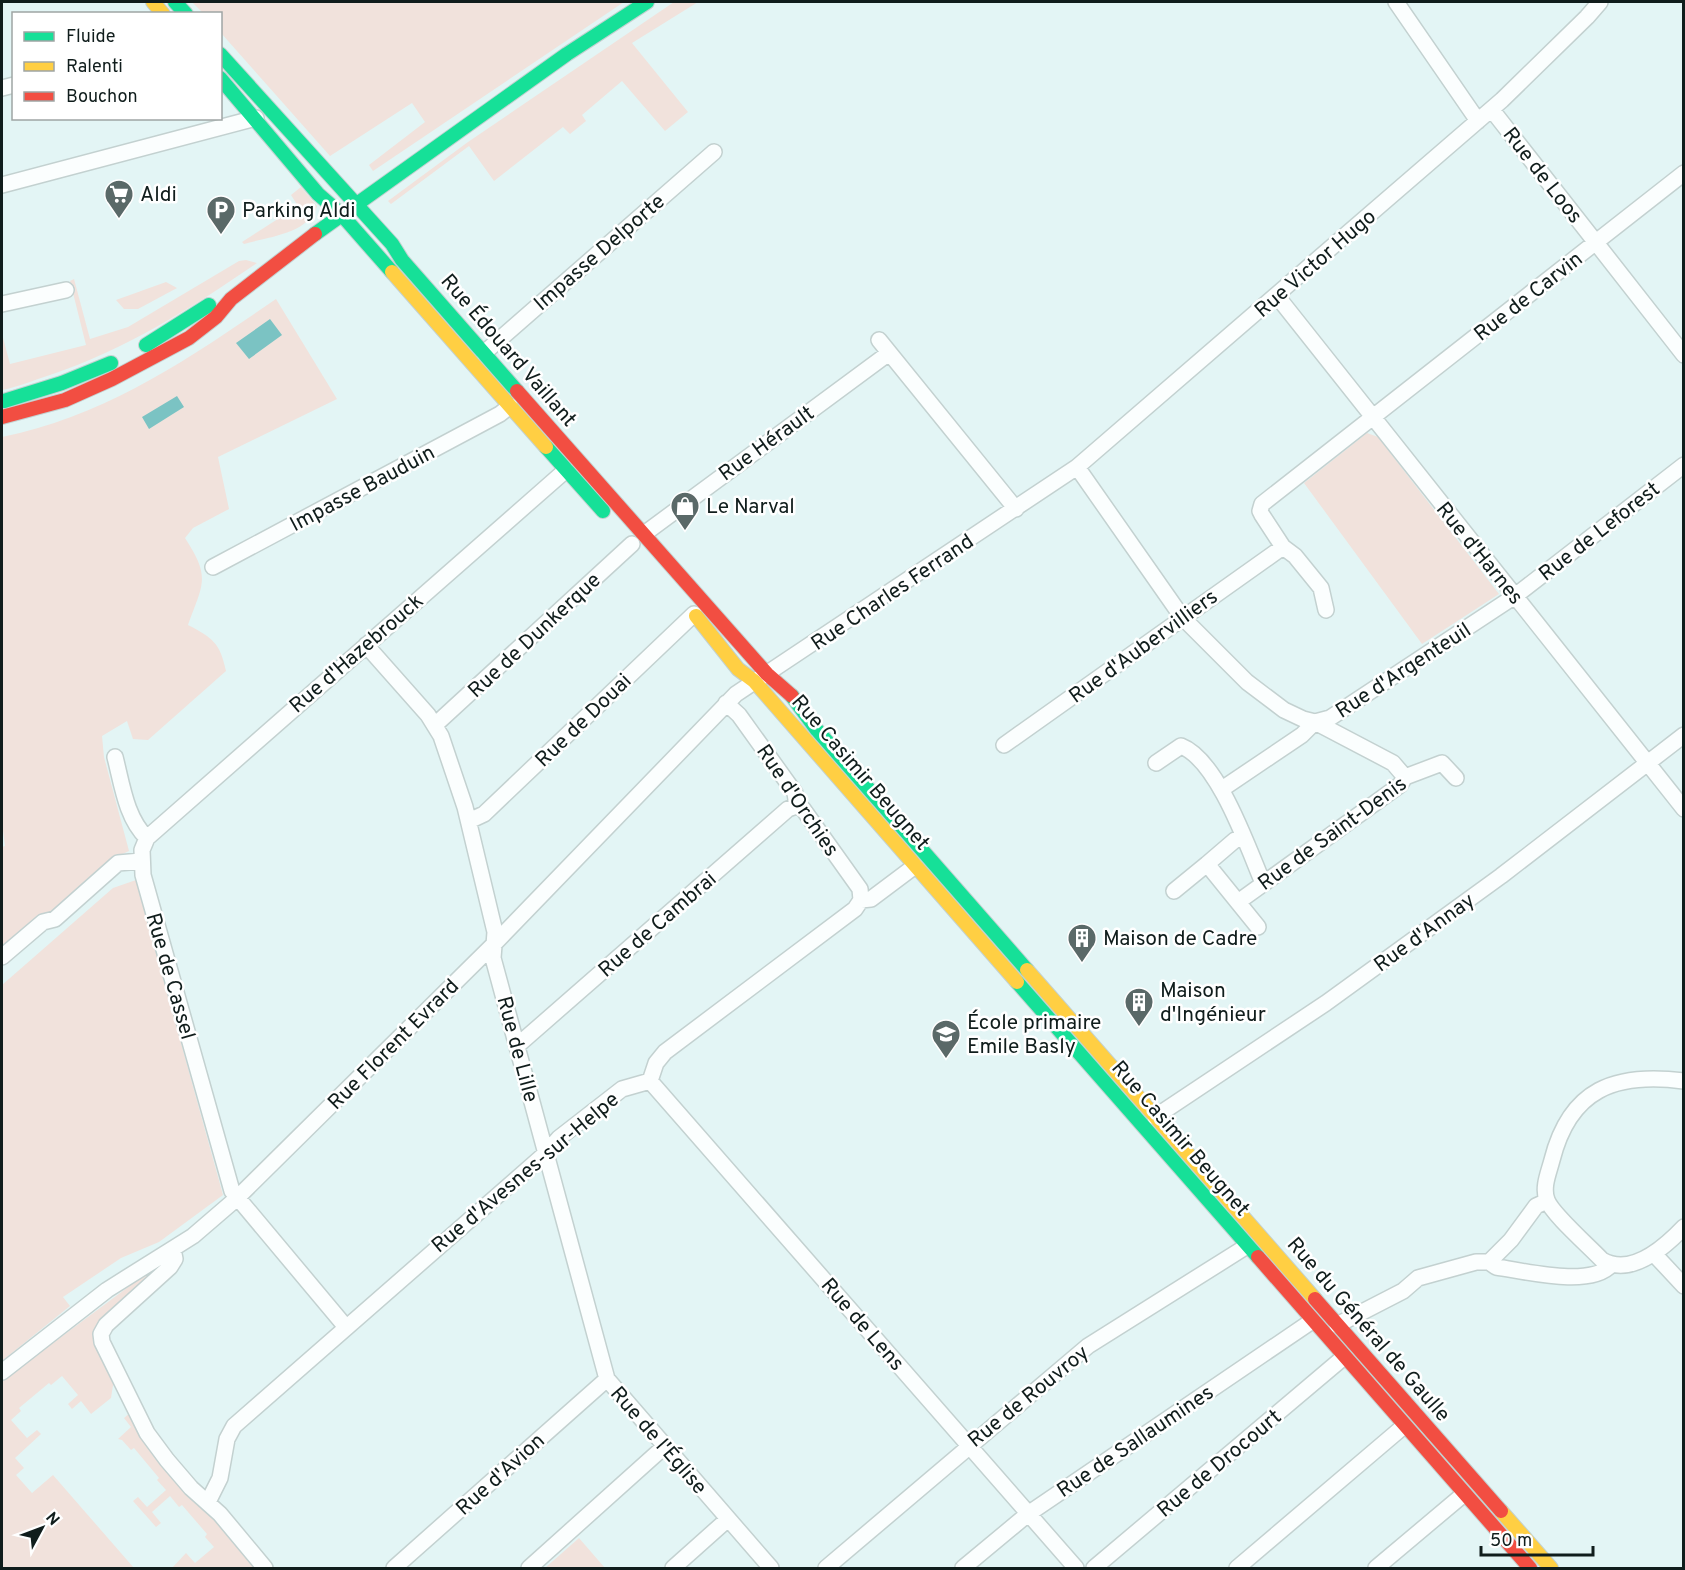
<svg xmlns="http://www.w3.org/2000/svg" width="1685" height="1570" font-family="Overpass,sans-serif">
<rect width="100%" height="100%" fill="#e3f5f5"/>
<path fill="#f1e2dc" d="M192,2h432l-251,169 -4,-6 56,-43 -13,-19 -82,53 -109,-123 -1,-19 -17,-1z
M674,2h24l-66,41 56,69 -23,19 -43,-50 -40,34 4,6 -16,13 -7,-7 -69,54 -25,-35 -78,58 -3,-3 80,-59z
M301,187l16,19c-8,28 -50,31 -73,38l-2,-2 56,-36 -7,-11z
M246,260l11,3c-66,45 -130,86 -207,112 -16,5 -32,12 -48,15v-56l8,30 76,-19 -16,-64 4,-2 16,60 38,-12 111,-66z
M166,282l11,6 -39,21h-14l-8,-9z
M276,299l61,100 -119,58 11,52 -36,19 -8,10c26,40 18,45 3,87 25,13 32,18 38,46l-78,69 -15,-1 -6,-18 -25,15 2,21 25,94 -13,6 -66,56 -11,2 -37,33v-101l3,-1 -3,-23v-386c104,-21 188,-79 274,-138z
M1367,433l11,4 121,157 -77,50 -118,-161z
M136,880l87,315 -64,47 -38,16 -58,39 7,9 -68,55v-376l111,-97z
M159,1264l1,3 -55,51 9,61 -3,19 -20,16 -10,-13 -9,8 -4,-5 10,-9 -16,-19 -11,9 -2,-2 -30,25 2,3 -10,9 16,18 10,-8 4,4 -26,24 9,10 -8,7 16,18 21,-18 81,93h-132v-187z
M131,1412l29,52 27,31 26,22 42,51h-83l14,-15 9,10 19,-16 -9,-10 2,-3 -25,-29 -3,2 -9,-11 -18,16 9,11 -5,4 -23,-26 5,-4 9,10 19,-17 -9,-10 2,-2 -25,-30 -3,2 -9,-10 -4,-1 13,-12 -7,-9z
M579,1538l26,30h-60z"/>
<path fill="#7bc3c3" d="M270,319l12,16 -33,24 -13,-16z
M177,396l7,11 -35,22 -7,-12z"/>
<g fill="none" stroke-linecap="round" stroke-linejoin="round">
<g stroke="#c3d1d0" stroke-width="18">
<path id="street" d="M1396,2l82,119
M2,88l12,-3
M1492,110l192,245
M2,185l254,-67
M1277,296l407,513
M2,304l64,-14
M879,340l137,169
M484,353l230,-201
M1077,467l105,150 65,65 37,28 19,9 12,3 15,-4 185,-122 169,-131
M644,534l245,-181
M213,567l287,-153 10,-8
M1326,610l-5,-22 -26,-32 -12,-9 -21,-32 -2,-4 2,-7 422,-331
M366,645l62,70 13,21 24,71 30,125 -2,26 114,421 164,189
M726,703l13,12 56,78 2,13 6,3 57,80 1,11
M435,725l197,-181
M1004,745l279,-198
M115,757c7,27 11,61 32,81l-5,12 1,25 89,316 113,135
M1156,763l25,-17c37,14 67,102 82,137
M1222,789l80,-54 13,-13 78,41 12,14
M469,821l15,-7 210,-200
M1244,837l-9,3 -28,24 51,63
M147,838l419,-368
M1174,891l33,-27
M861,900l10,-1 44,-33
M1238,902l162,-117 5,-8 37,-14 14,15
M2,957l41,-35 12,-3 63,-56 23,-2
M518,1045l270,-236 9,-3
M650,1081l426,487
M1684,1081c-69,-9 -114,8 -132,79 -3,12 -10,27 -5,40 5,14 43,47 55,60 29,17 62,-12 82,-33
M1155,1117l171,-114 175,-127 183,-141
M173,1249l2,10 -5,8 -64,58 -5,9 1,8 45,91 20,27 24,28 29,26 45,54
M1654,1254l30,32
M1489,1262l7,5c29,4 94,21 115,-2
M1337,1325l66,-34 15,-13 58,-16h13l22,-22 25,-34 11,-5
M2,1372l105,-82 86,-54 43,-37 258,-255 242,-250 341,-227 425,-367 85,-83 13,-15
M208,1502l12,-24 7,-39 7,-13 311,-272 14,-16 63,-49 28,-8 6,-18 9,-11 190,-143 6,-9
M394,1568l213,-189
M529,1568l136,-122
M673,1568l55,-49
M826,1568l262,-222 159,-100
M963,1568l65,-54 284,-193
M1094,1568l250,-211
M1237,1568l167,-142
M1376,1568l88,-74"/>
</g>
<g stroke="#c3d1d0" stroke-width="16">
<path id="fast" d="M175,2l11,12
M220,54l172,190 10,16 115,131
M220,78l98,116 23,20 51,58
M315,234l252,-180 80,-52
M146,345l63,-40
M4,401l58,-18 49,-20
M546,447l57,64
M792,696l25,34 210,240
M1017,982l241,275"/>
</g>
<g stroke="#c3d1d0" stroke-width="16">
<path id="slow" d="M153,2l10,12
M392,272l154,175
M696,616l42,53 16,12 263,301
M1027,970l288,329
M1501,1511l50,57"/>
</g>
<g stroke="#c3d1d0" stroke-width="16">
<path id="jam" d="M517,391l250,283 25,22
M2,417l63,-17 47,-21 77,-41 27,-21 15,-18 84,-65
M1258,1257l272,311
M1315,1299l186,212"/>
</g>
<use href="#street" stroke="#fbfefe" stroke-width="15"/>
<use href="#fast" stroke="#16e098" stroke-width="14"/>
<use href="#slow" stroke="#ffcf43" stroke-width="14"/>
<use href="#jam" stroke="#f24e42" stroke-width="14"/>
</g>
<defs>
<g id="supermarket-pin" transform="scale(1.5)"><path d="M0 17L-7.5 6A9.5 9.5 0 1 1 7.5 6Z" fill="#5a6968" stroke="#fff"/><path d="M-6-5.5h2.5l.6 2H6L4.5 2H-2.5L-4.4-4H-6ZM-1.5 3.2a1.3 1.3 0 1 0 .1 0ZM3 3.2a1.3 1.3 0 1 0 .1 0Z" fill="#fff"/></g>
<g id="parking-pin" transform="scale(1.5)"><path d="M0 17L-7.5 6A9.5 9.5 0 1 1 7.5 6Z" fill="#5a6968" stroke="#fff"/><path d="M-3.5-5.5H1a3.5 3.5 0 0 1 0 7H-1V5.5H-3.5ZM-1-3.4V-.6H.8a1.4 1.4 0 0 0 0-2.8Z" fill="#fff"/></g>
<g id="shop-pin" transform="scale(1.5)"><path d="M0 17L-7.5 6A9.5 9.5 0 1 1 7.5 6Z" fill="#5a6968" stroke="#fff"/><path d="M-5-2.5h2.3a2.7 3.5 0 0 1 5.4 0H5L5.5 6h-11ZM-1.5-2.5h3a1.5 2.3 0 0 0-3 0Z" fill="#fff"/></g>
<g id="building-pin" transform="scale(1.5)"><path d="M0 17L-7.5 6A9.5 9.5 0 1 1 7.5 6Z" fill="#5a6968" stroke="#fff"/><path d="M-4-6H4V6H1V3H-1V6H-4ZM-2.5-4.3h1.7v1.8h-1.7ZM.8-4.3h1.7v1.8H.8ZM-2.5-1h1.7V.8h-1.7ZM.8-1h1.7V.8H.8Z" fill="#fff"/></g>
<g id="school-pin" transform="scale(1.5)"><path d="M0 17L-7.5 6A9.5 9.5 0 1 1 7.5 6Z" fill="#5a6968" stroke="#fff"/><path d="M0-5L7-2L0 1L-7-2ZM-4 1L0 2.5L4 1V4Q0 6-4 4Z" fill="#fff"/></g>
</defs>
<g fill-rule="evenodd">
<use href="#supermarket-pin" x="119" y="194"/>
<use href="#parking-pin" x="221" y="210"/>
<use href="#shop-pin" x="685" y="506"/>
<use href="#building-pin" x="1082" y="938"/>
<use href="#building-pin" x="1139" y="1002"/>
<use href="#school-pin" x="946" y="1034"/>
</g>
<g text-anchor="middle" stroke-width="5" stroke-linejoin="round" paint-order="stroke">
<g font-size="21" fill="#101d1c" stroke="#fff">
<text transform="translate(1543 175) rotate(52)" y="7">Rue de Loos</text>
<text transform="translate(599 252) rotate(-41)" y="7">Impasse Delporte</text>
<text transform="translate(1315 263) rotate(-41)" y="7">Rue Victor Hugo</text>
<text transform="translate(1528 296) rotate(-38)" y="7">Rue de Carvin</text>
<text transform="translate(509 350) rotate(49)" y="7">Rue Édouard Vaillant</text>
<text transform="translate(766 443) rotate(-36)" y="7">Rue Hérault</text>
<text transform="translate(362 488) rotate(-28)" y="7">Impasse Bauduin</text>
<text transform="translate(1599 531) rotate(-38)" y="7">Rue de Leforest</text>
<text transform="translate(1480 553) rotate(51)" y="7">Rue d'Harnes</text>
<text transform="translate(892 592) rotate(-34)" y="7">Rue Charles Ferrand</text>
<text transform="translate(534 635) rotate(-43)" y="7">Rue de Dunkerque</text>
<text transform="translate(1143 646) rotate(-36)" y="7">Rue d'Aubervilliers</text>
<text transform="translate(356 653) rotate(-41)" y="7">Rue d'Hazebrouck</text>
<text transform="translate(1403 670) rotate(-33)" y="7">Rue d'Argenteuil</text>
<text transform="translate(583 720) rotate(-44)" y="7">Rue de Douai</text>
<text transform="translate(861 772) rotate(49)" y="7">Rue Casimir Beugnet</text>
<text transform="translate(798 800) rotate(56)" y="7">Rue d'Orchies</text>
<text transform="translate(1332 833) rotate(-36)" y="7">Rue de Saint-Denis</text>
<text transform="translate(657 924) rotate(-41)" y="7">Rue de Cambrai</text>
<text transform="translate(1424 932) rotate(-36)" y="7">Rue d'Annay</text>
<text transform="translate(171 976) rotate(74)" y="7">Rue de Cassel</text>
<text transform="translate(393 1044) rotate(-45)" y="7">Rue Florent Evrard</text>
<text transform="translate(518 1049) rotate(75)" y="7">Rue de Lille</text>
<text transform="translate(1181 1138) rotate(49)" y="7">Rue Casimir Beugnet</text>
<text transform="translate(525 1172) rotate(-40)" y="7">Rue d'Avesnes-sur-Helpe</text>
<text transform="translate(863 1324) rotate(49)" y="7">Rue de Lens</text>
<text transform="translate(1369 1329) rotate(49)" y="7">Rue du Général de Gaulle</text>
<text transform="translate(1028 1396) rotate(-39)" y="7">Rue de Rouvroy</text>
<text transform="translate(659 1440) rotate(49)" y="7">Rue de l'Église</text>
<text transform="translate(1135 1441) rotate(-34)" y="7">Rue de Sallaumines</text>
<text transform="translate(1219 1463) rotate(-40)" y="7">Rue de Drocourt</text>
<text transform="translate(500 1474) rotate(-42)" y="7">Rue d'Avion</text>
</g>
<g font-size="21" fill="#101d1c" stroke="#fff" text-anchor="start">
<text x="140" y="201">Aldi</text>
<text x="242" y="217">Parking Aldi</text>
<text x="706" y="513">Le Narval</text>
<text x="1103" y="945">Maison de Cadre</text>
<text x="1160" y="997">Maison<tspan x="1160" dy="24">d'Ingénieur</tspan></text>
<text x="967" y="1029">École primaire<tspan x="967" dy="24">Emile Basly</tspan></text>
</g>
</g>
<rect width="1685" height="1570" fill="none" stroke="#101d1c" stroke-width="6"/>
<rect x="12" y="12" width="210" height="108" fill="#ffffff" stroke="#9fa5a4" stroke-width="1.5"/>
<rect x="24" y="32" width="30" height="9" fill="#16e098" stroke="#9fa5a4" stroke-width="1.5"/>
<text x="66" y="42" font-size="18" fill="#101d1c">Fluide</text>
<rect x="24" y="62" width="30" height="9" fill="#ffcf43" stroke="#9fa5a4" stroke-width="1.5"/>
<text x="66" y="72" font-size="18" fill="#101d1c">Ralenti</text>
<rect x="24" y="92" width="30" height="9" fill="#f24e42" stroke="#9fa5a4" stroke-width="1.5"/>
<text x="66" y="102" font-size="18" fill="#101d1c">Bouchon</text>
<g transform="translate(42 1528) rotate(49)" stroke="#ffffff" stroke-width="4.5" paint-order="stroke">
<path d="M0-4.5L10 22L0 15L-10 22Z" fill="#101d1c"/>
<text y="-9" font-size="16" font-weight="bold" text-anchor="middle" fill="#101d1c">N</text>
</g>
<path d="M1481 1546v9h112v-9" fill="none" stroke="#101d1c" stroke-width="3"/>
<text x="1490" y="1546" font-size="18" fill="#101d1c" stroke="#ffffff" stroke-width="4.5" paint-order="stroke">50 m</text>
</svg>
